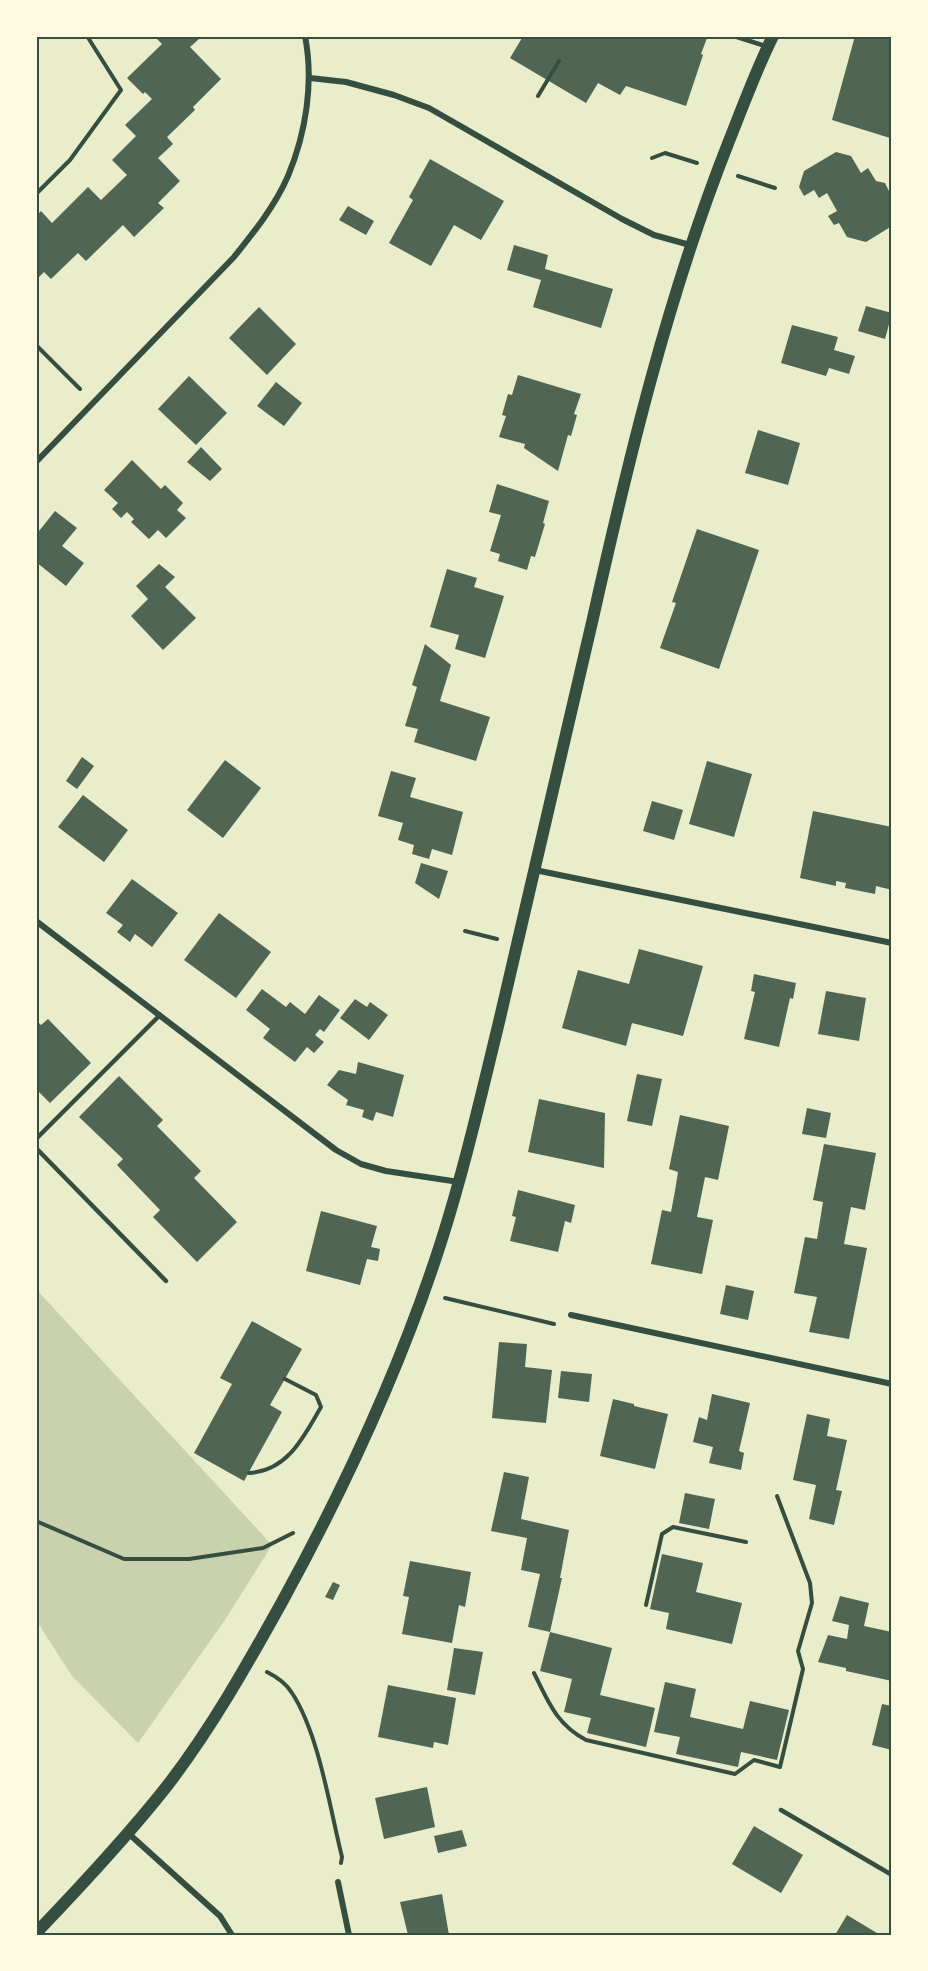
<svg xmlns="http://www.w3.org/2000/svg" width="928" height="1971" font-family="'Roboto Condensed',sans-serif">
<rect width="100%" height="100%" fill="#e9edc9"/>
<path fill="#cad2ad" d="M36,1289l236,256 -47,75 -87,123 -66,-67 -36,-56z"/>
<path fill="#4f6655" d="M154,36h42l3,3 -9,8 31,32 -28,28 2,3 -28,27 6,7 -15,14 22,23 -22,22 6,5 -30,29 -11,-12 -37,36 -8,-8 -27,26 -7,-7 -8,8v-64l5,-5 11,12 36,-36 13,13 26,-25 -15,-15 24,-24 -11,-11 27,-26 -7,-7 -2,2 -16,-16 35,-34z
M518,36h183l6,2 -6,16 2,1 -17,51 -60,-20 -6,9 -22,-12 -12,20 -76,-45 12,-20z
M855,36h37v96l-2,6 -58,-18z
M836,152l15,4 10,17 7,-5 8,13 9,2 7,14v29l-26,16 -19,-5 -8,-14 -5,2 -6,-9 9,-5 -10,-18 -8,5 -5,-8 -10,6 -5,-9 5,-16z
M430,159l74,42 -23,39 -27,-15 -23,41 -42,-23 24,-43 -4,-3z
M348,206l26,15 -8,14 -27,-15z
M514,245l34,10 -3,14 68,20 -12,39 -68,-21 8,-27 -34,-10z
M866,306l26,7 -7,26 -27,-8z
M259,307l37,37 -29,31 -38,-37z
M792,325l46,12 -4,13 21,6 -6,18 -20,-6 -3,8 -45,-13z
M518,375l63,19 -7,20 3,1 -6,21 -3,-1 -10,36 -34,-23 1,-4 -26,-7 7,-21 -4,-1 6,-21 4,1z
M189,376l38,37 -31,32 -38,-36z
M276,382l26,21 -18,23 -27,-20z
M758,430l42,13 -12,42 -43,-12z
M201,447l21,22 -12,12 -23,-19z
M132,460l29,29 4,-4 18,18 -6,7 9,8 -20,20 -8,-8 -9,9 -18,-17 3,-3 -7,-7 -6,6 -9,-9 6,-6 -14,-13z
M497,484l52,17 -6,22 2,1 -10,33 -4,-1 -4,14 -29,-9 2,-7 -10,-3 11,-36 -12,-3z
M55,511l22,17 -15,18 22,17 -18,23 -30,-24v-33l3,2z
M697,529l62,21 -40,119 -59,-21 16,-45 -4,-1z
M159,564l16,13 -10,10 31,31 -33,32 -32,-34 17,-17 -12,-13z
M447,569l30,9 -3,9 30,9 -19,62 -30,-9 4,-14 -29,-8z
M425,644l26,21 -11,36 50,16 -14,44 -62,-19 4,-13 -13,-3 12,-39 -5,-2z
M82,757l12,9 -17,23 -11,-8z
M225,760l36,28 -38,50 -36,-28z
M707,761l45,13 -18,63 -45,-13z
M391,771l25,7 -6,19 53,15 -11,43 -20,-6 -3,10 -17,-5 2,-9 -16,-5 5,-17 -25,-7z
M83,795l45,35 -24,32 -46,-35z
M652,801l31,9 -9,30 -31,-9z
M813,811l79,16v63l-16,-4 -1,8 -30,-6 1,-5 -10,-2v5l-36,-8z
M421,863l27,8 -9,28 -24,-16z
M132,879l46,34 -26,34 -17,-13 -5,8 -13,-10 6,-7 -17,-12z
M219,913l52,39 -35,46 -52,-38z
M639,949l64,17 -20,70 -51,-13 -6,23 -64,-18 16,-58 51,14z
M754,974l42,9 -3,16 -3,-1 -11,49 -35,-8 11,-47 -4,-1z
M262,989l24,18 4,-5 15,12 14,-19 21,15 -16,22 -4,-3 -5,6 9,7 -10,11 -7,-6 -12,15 -32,-24 7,-9 -24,-19z
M826,991l40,7 -7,43 -41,-7z
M355,999l12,8 3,-5 18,13 -19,25 -29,-22z
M48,1019l43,44 -41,40 -14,-14v-69l5,5z
M358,1062l46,13 -11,42 -17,-5 -3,9 -11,-4 2,-7 -18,-5 2,-5 -21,-15 12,-15 17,4z
M637,1074l25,5 -10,47 -25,-5z
M119,1076l44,44 -6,6 44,45 -7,7 43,44 -40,40 -44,-45 7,-7 -43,-45 6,-6 -44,-42z
M539,1099l66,14 -1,55 -76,-16z
M807,1108l24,5 -5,25 -24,-4z
M680,1115l49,11 -11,54 -13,-3 -8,40 16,3 -11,54 -51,-10 11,-54 9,2 4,-21 3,-19 -9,-3z
M824,1144l52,9 -11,57 -14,-3 -7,37 23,4 -18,91 -40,-7 8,-35 -23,-4 11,-56 12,2 6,-37 -10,-2z
M518,1190l57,15 -4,18 -6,-2 -7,31 -48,-11 6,-24 -4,-1z
M321,1211l56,15 -6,21 9,2 -2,12 -11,-2 -7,26 -54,-14z
M726,1285l28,6 -6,29 -28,-6z
M252,1321l50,28 -32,56 12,7 -38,69 -50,-28 38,-69 -12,-6z
M499,1342l28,2 -2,23 27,3 -6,53 -54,-5z
M561,1371l31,3 -3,28 -31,-4z
M712,1394l38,9 -11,48 5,2 -3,17 -32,-7 4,-16 -20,-5 6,-25 8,3z
M613,1399l21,5v2l34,8 -13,55 -55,-13z
M807,1414l23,5 -3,17 20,4 -11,50 6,1 -8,34 -25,-6 7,-34 -23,-5z
M504,1472l25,5 -8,42 48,11 -9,48h2l-12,54 -22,-5 12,-53 -19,-4 6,-32 -36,-7z
M685,1493l30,6 -6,30 -30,-6z
M662,1554l41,9 -7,29 46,11 -10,41 -66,-15 3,-16 -19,-4z
M410,1561l61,11 -6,35 -6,-2 -7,38 -50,-9 7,-37 -6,-1z
M333,1582l7,3 -7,15 -8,-3z
M840,1596l29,7 -5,23 28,6v49l-46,-10v-3l-28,-6 10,-27 19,4 2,-14 -17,-4z
M550,1632l62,16 -12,47 55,13 -9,39 -59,-14 4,-15 -27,-6 8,-33 -32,-8z
M454,1648l29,4 -8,43 -28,-5z
M665,1682l31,7 -6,28 53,12 7,-28 39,9 -12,50 -36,-8 -3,15 -62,-13 4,-17 -26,-5z
M388,1685l68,13 -8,47 -14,-3 -1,6 -55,-11z
M882,1704l10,2v44l-20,-5z
M427,1787l8,40 -51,12 -9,-41z
M754,1826l49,29 -22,38 -49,-29z
M462,1830l5,16 -29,7 -4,-17z
M442,1894l7,41h-41l-8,-33z
M847,1915l30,18 -1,2h-41z"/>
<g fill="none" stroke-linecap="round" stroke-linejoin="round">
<path stroke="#344e41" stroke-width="4" d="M538,96l21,-35
M652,158l13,-5 32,10
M738,176l37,12
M36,194l34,-34 51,-70 -34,-54
M36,345l44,44
M465,931l32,8
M445,1298l109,26
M249,1473c39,-2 55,-37 72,-66l-5,-12 -31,-16
M36,1521l88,38h65l74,-11 30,-15
M646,1605l16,-71 11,-7 73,15
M267,1672c10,5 19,11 25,21 27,41 38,116 50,164l-1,6
M534,1673c14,28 22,51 52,67l149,34 19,-14 26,7 23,-98 -5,-18 14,-48 -2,-20 -33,-87"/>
<path stroke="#344e41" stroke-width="4.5" d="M734,36l31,10
M36,1139l124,-124
M36,1148l130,133
M781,1810l111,65"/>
<path stroke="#344e41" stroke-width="6" d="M310,78l36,4 48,13 35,13 193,111 32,16 36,10
M36,462l198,-205c20,-25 41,-51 54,-81 18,-43 26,-94 17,-140
M535,870l357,73
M36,921l300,229 25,14 25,7 73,11
M571,1315l321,69
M128,1833l92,83 12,19
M338,1882l11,53"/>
<path stroke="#344e41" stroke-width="12" d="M36,1933c45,-47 91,-96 131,-147 44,-57 80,-121 115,-184 63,-115 119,-235 159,-360 23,-72 40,-146 58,-220 32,-134 63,-269 94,-404 36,-161 75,-323 136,-477 14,-35 27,-71 44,-105"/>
</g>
<rect width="928" height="1971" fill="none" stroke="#fefae0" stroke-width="75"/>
<rect x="38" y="38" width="852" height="1896" fill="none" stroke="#344e41" stroke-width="2"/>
</svg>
